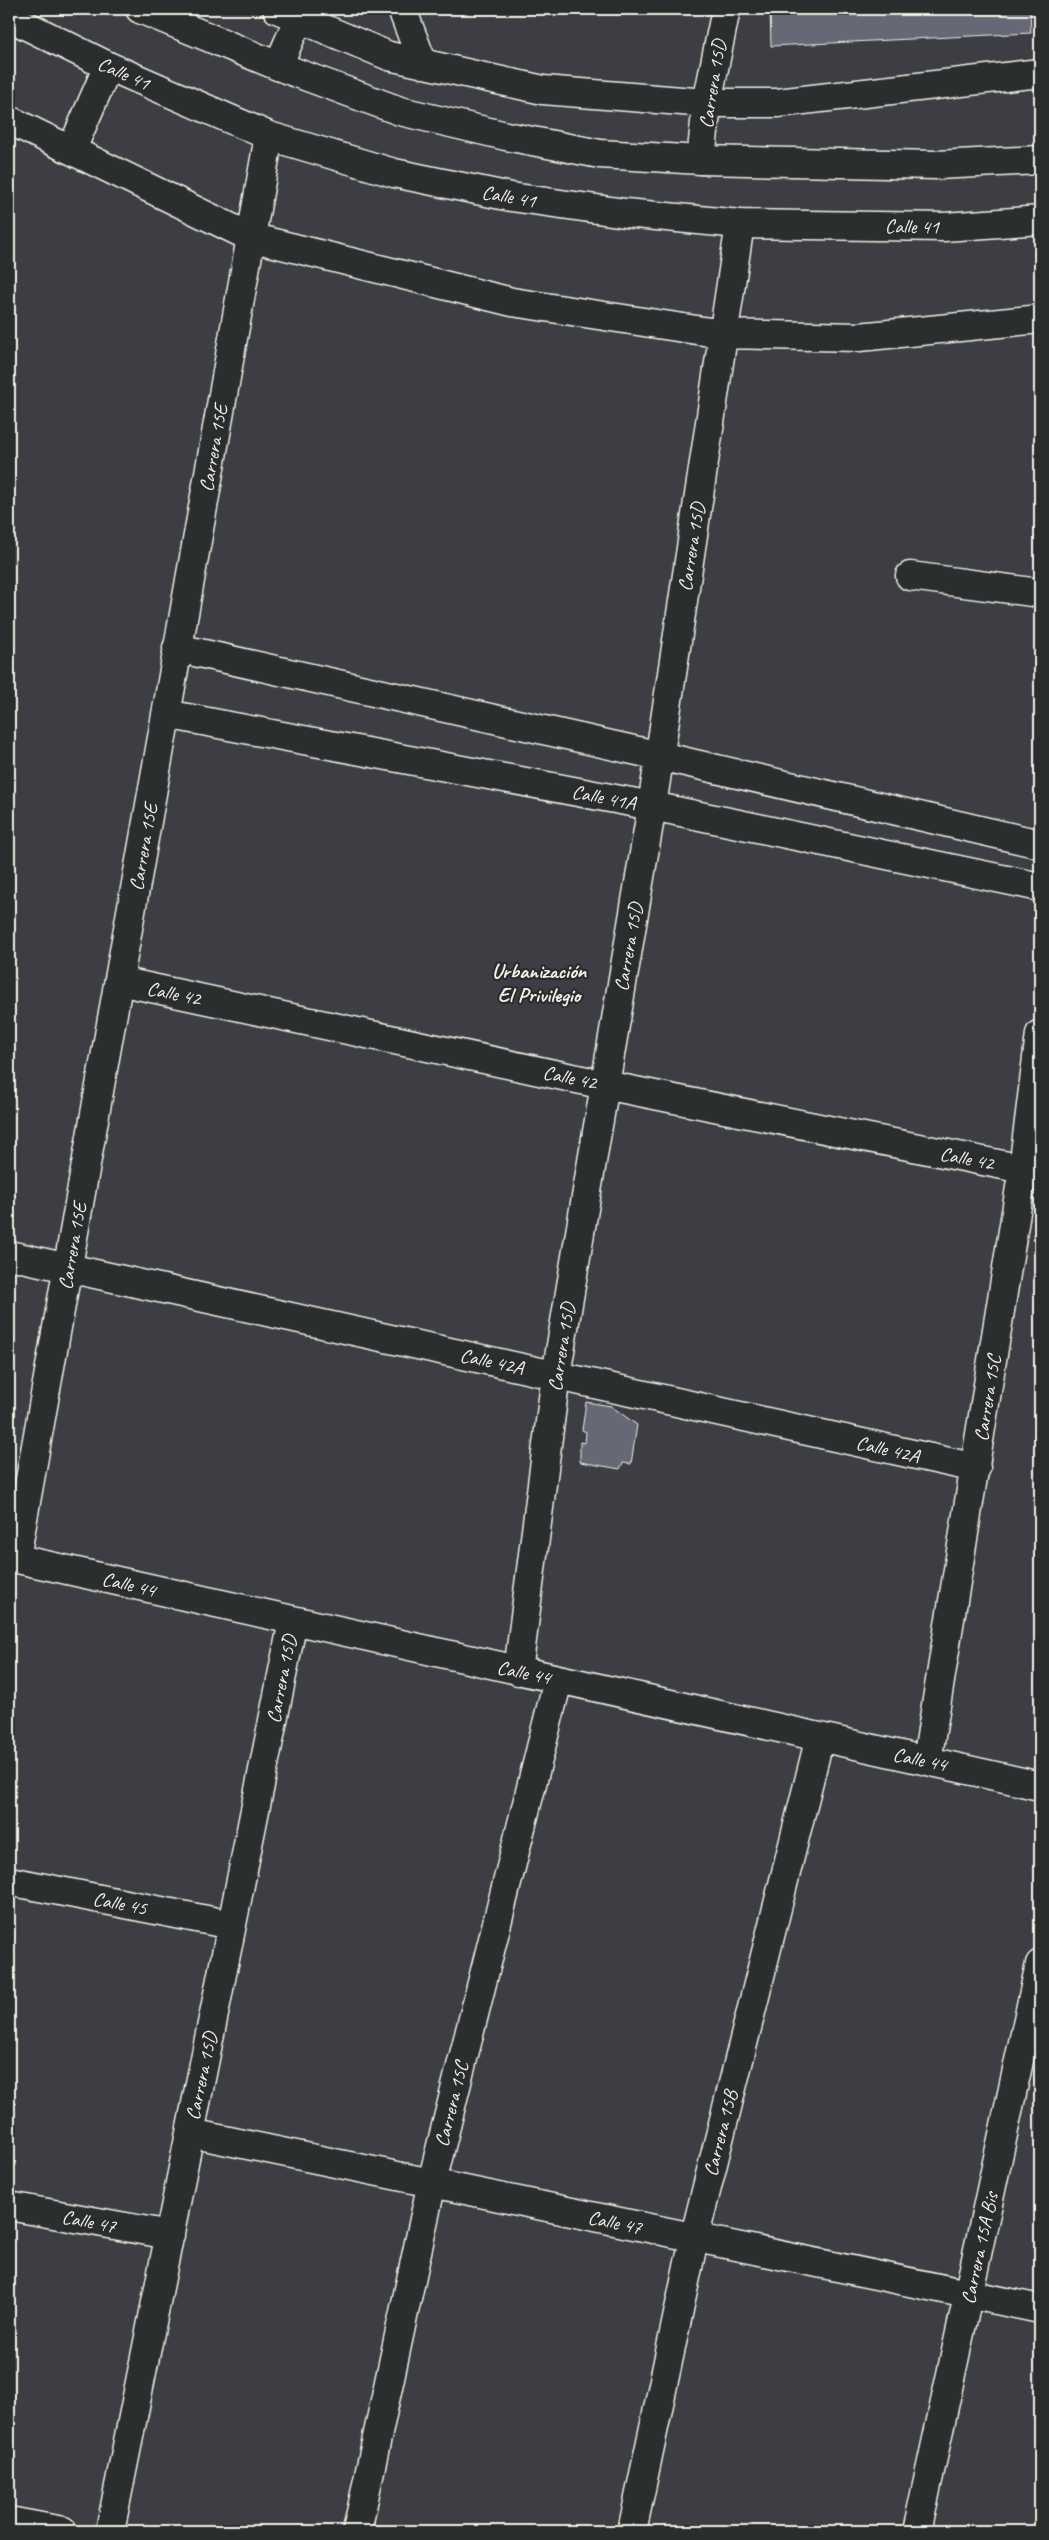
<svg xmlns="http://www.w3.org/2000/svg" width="1049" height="2540" font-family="Caveat,sans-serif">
<rect width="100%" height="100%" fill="#3c3e44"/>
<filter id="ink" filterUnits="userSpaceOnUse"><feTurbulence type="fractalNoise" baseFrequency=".02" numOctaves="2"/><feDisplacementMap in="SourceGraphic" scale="10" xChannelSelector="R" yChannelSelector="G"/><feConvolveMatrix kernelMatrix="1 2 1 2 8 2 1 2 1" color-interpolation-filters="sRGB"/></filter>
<g filter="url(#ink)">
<path fill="#666776" stroke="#f4f1e8" d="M770,9h260l1,24 -260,13z
M586,1402l25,4 26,19 -6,39 -8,-1 -3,6 -40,-7v-20l5,1 1,-11 -4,-2z"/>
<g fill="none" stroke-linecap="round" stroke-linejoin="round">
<g stroke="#f4f1e8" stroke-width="31">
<path id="minor" d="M277,9l112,47 154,34 164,13h70l263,-30
M402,9l21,55
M278,66l25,-57
M9,120l241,117 262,65 211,32 136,3 181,-18
M72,149l36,-83
M701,160l6,-57 19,-94
M910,576l130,17
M177,648l483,108 380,88
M166,714l486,92 388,81
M119,981l486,104 418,84
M9,1255l967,213
M9,1557l1031,229
M16,1558l253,-1422
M518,1671l38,-296 96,-569 88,-582
M927,1761l96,-592 17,-135
M9,1881l223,44
M190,2133l850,176
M9,2206l161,29
M9,2521l54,10
M110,2531l183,-910
M357,2531l75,-349 126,-502
M632,2531l62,-292 126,-502
M917,2531l123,-567"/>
</g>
<g stroke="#f4f1e8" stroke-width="31">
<path id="major" d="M140,9l138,57 122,45 106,25 94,18 101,6 235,5 104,-5
M9,17l99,49 161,70 125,37 117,24 114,16 115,11 204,3 96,-7"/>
</g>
<use href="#minor" stroke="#2a2d2e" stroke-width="28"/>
<use href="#major" stroke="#2a2d2e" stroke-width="28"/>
</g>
</g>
<g text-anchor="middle" stroke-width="4.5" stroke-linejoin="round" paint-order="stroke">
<g font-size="20" fill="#f4f1e8" stroke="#2a2d2e">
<text transform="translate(124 73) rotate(24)" y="7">Calle 41</text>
<text transform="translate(712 84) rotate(-81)" y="7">Carrera 15D</text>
<text transform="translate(509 196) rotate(10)" y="7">Calle 41</text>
<text transform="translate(912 226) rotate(1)" y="7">Calle 41</text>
<text transform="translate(213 448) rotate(-80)" y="7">Carrera 15E</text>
<text transform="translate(691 547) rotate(-81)" y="7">Carrera 15D</text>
<text transform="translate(604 797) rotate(11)" y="7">Calle 41A</text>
<text transform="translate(143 847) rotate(-80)" y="7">Carrera 15E</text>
<text transform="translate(628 947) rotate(-80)" y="7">Carrera 15D</text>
<text transform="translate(174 993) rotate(12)" y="7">Calle 42</text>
<text transform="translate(570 1077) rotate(12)" y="7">Calle 42</text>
<text transform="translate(967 1158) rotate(11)" y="7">Calle 42</text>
<text transform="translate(72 1246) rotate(-80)" y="7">Carrera 15E</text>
<text transform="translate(561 1347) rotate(-81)" y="7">Carrera 15D</text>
<text transform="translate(492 1361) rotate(12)" y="7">Calle 42A</text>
<text transform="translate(987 1398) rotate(-81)" y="7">Carrera 15C</text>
<text transform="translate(888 1449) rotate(13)" y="7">Calle 42A</text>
<text transform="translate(129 1584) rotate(13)" y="7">Calle 44</text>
<text transform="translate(524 1672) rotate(12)" y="7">Calle 44</text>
<text transform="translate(281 1679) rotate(-79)" y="7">Carrera 15D</text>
<text transform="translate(920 1759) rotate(12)" y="7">Calle 44</text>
<text transform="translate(120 1903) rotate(11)" y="7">Calle 45</text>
<text transform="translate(201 2076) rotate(-78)" y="7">Carrera 15D</text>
<text transform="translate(451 2104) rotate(-76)" y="7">Carrera 15C</text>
<text transform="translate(720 2133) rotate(-76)" y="7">Carrera 15B</text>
<text transform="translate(89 2221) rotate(11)" y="7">Calle 47</text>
<text transform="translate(615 2222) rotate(12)" y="7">Calle 47</text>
<text transform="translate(979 2248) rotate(-78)" y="7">Carrera 15A Bis</text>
</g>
<g font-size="21" font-weight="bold" fill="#f4f1e8" stroke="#2a2d2e">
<text x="539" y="978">Urbanización<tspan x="539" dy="24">El Privilegio</tspan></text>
</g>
</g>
<rect width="1049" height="2540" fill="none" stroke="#2a2d2e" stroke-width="30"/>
<rect x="15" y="15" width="1019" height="2510" fill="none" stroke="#f4f1e8" stroke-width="2" filter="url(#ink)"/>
</svg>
